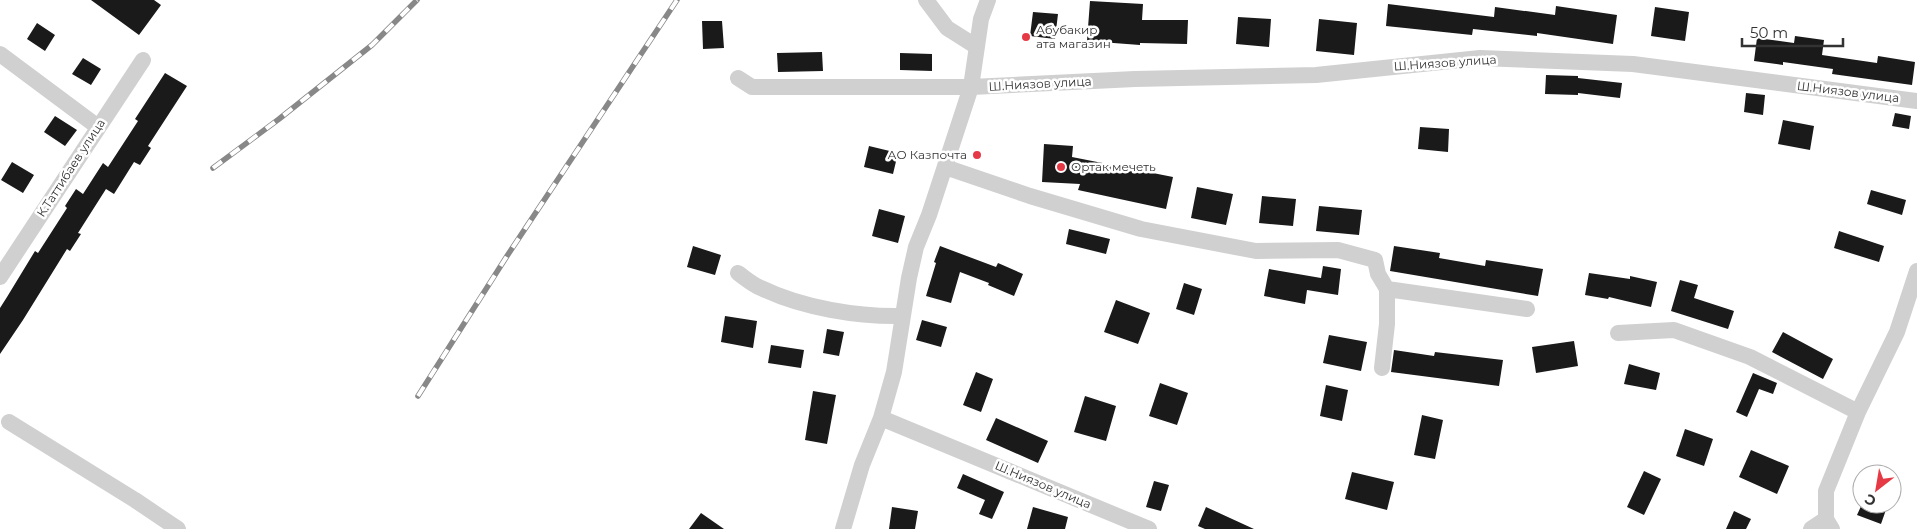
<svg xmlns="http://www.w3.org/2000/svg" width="1917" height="529" font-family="Montserrat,sans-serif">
<rect width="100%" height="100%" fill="#fff"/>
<path fill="#1a1a1a" d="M91,0h63l7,5 -22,30z
M1090,1l53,3 -1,16h46l-1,24 -47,-1v2l-53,-4z
M1388,4l106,13 1,-10 60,8 1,-9 61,9 -4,29 -76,-11v3l-64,-7 -1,6 -86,-9z
M1655,7l34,5 -4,29 -34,-5z
M1033,12l25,2 -3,25 -25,-3z
M1238,17l33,2 -2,28 -33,-3z
M1319,19l38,4 -3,32 -38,-4z
M702,21h20l2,27 -21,1z
M37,23l18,12 -10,16 -18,-12z
M1795,36l29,4 -2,15 55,8 1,-7 37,6 -3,23 -80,-11 1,-5 -50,-7v3l-29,-4 3,-23 37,5z
M822,52l1,19 -45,1 -1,-19z
M900,53l32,1v17l-32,-1z
M83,58l18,11 -10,16 -19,-11z
M165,73l22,13 -39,60 3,2 -11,17 -6,-3 -20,32 -8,-5 -28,44 3,1 -11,17 -3,-2 -44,71 -23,34v-46l7,-11 28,-46 3,2 29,-45 -2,-2 11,-17 7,5 20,-31 5,4 30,-46 -3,-2z
M1546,75l32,1v2l44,5 -2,15 -42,-5v2l-33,-1z
M1746,93l19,2 -2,20 -19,-3z
M1895,113l16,3 -2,13 -17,-3z
M55,116l22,14 -12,16 -21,-14z
M1783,120l31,6 -4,24 -32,-6z
M1420,127l29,2 -1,23 -30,-3z
M1044,144l29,2 -1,11 101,20 -7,32 -88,-19 2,-6 -38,-2z
M869,146l29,7 -5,21 -29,-7z
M12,162l22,13 -11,18 -22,-13z
M1197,187l36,7 -7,31 -35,-7z
M1871,190l35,10 -4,15 -35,-11z
M1262,196l34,3 -3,27 -34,-3z
M1319,206l43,4 -3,25 -43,-4z
M879,209l26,7 -7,27 -26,-7z
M1069,229l41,10 -4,15 -40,-10z
M1839,231l45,15 -5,16 -45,-14z
M693,246l28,9 -6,20 -28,-8z
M940,246l56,21 2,-4 25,11 -9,22 -26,-11 1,-2 -29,-11 -9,31 -25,-7 10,-33 -2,-1z
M1394,246l46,7 -1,5 46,8 1,-6 57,9 -5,27 -148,-25z
M1323,266l18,3 -3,26 -31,-5 -2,14 -41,-8 5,-27 52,9z
M1589,273l41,6v-3l27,6 -6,25 -42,-10 -1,2 -23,-4z
M1680,280l18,5 -4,13 40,13 -6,18 -57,-18z
M1184,283l18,6 -8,26 -18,-6z
M1116,300l34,13 -12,31 -34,-12z
M725,316l32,5 -4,27 -32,-6z
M922,320l25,7 -6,20 -25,-7z
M827,329l17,3 -5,24 -16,-3z
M1783,332l50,27 -10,20 -51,-27z
M1329,335l38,7 -6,29 -38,-8z
M1574,341l4,25 -42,7 -4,-26z
M771,345l33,5 -3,18 -33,-5z
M1394,350l40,6 1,-4 68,8 -4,26 -108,-14z
M1629,364l31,9 -4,17 -32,-6z
M976,372l17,7 -12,33 -18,-7z
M1753,373l24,10 -4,11 -14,-5 -12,28 -11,-5z
M1160,383l28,10 -11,32 -28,-9z
M1326,385l22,5 -6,31 -22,-5z
M813,391l23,4 -9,49 -22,-4z
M1085,396l31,10 -10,35 -32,-9z
M1422,415l21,5 -8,39 -21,-4z
M996,418l52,23 -10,22 -52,-23z
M1685,429l28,10 -9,27 -28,-10z
M1751,450l38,16 -12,28 -38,-17z
M1644,471l17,8 -17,36 -17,-8z
M1352,472l42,10 -7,28 -42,-11z
M963,474l41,18 -12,27 -13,-5 6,-14 -28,-12z
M1154,481l15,4 -8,26 -15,-4z
M1862,504h26l-7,20 -24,-9z
M892,507l26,4 -3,18h-26z
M1033,507l35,10 -3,12h-38z
M1206,507l48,22h-49l-7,-3z
M1734,511l17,8 -5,10h-20z
M701,513l23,16h-35z"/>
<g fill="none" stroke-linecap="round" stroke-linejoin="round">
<path stroke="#d0d0d0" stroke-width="16" d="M926,0l21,28 30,19
M0,54l98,73
M738,78l14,9h219l164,-8 181,-4 164,-17 153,6 284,37
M945,167l85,29 111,33 115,22 82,-1 37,10 3,14 9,15 140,20
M738,273c7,5 15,12 23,15 41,20 97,29 142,28
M0,277l143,-217
M1618,333l56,-3 76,27 108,55
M1382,368l5,-44v-35
M881,418l268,111
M9,422l126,78 43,29
M843,529l19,-64 19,-47 13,-46 15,-94 7,-31 13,-32 42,-128 10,-68 7,-19
M1811,529l15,-10
M1832,529l-6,-10v-28l32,-79 39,-80 20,-61"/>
<g stroke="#888" stroke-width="5.5">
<path id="rail" d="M213,168l66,-49 93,-74 45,-45
M418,396l89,-140 170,-256"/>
</g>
<use href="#rail" stroke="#fff" stroke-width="4" stroke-dasharray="11" stroke-linecap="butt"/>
</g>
<g fill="#e63946" stroke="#fff" stroke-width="2">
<circle cx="1026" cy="37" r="5"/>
<circle cx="977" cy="155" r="5"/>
<circle cx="1061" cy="167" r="5"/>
</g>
<g text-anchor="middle" stroke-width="5" stroke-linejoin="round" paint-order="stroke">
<g font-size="12" fill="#333" stroke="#fff" text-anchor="start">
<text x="1036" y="34">Абубакир<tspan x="1036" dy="14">ата магазин</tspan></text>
<text x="967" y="159" text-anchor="end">АО Казпочта</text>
<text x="1071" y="171">Ортак мечеть</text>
</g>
<g font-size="12" fill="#333" stroke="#fff">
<text transform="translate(1445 63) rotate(-4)" y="4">Ш.Ниязов улица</text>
<text transform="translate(1040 84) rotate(-3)" y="4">Ш.Ниязов улица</text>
<text transform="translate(1848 92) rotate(7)" y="4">Ш.Ниязов улица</text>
<text transform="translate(71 168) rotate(-57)" y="4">К.Таттибаев улица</text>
<text transform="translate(1043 485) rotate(23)" y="4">Ш.Ниязов улица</text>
</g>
</g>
<g transform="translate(1877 489) rotate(211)"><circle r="24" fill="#ffffff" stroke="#adadad"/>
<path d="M0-4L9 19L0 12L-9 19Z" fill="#e63946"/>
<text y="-8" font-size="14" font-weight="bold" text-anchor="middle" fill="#333333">С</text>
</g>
<path d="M1742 38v8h101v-8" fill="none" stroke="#333333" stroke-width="2.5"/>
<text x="1750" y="38" font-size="15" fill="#333333" stroke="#ffffff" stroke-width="4" paint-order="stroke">50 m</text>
</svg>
